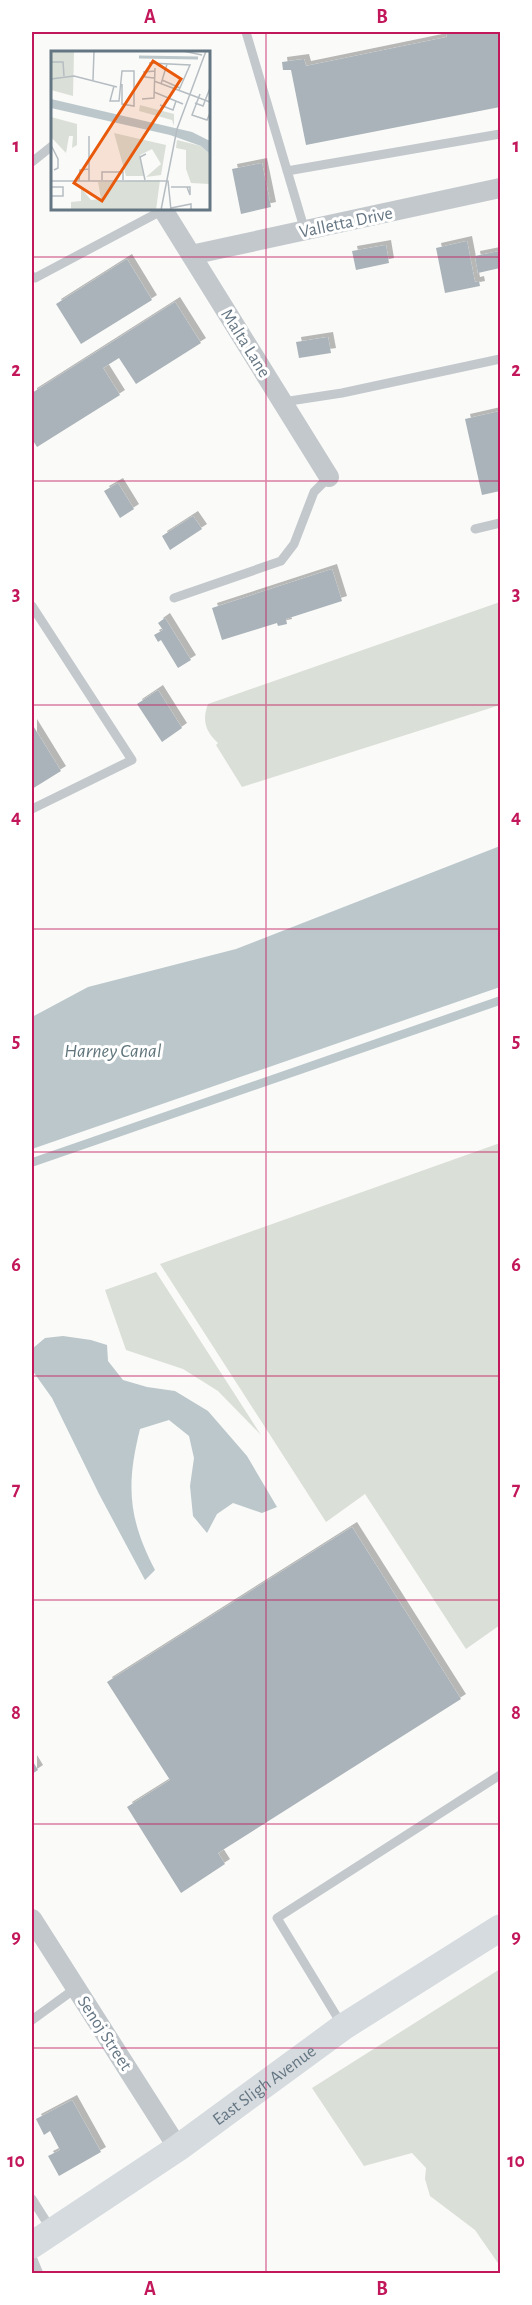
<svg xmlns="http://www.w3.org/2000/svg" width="532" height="2305" font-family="'Alegreya Sans',sans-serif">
<defs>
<filter id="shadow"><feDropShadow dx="5" dy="-5" stdDeviation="0" flood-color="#0004"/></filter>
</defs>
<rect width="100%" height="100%" fill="#fafaf8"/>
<path fill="#dadfd7" d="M500,602v103l-258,82 -26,-42 2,-2c-13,-12 -16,-23 -10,-39z
M500,1143v482l-34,24 -101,-155 -39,28 -166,-258z
M156,1272l105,163 -43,-44 -35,-22 -57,-19 -21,-60z
M500,1969v297l-25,-36 -45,-34 -5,-17 1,-11 -14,-15 -48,13 -52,-78z"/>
<path fill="#bbc7cb" d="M500,846v141l-468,162v-132l56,-30 148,-38z
M500,996v9l-468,162v-9z
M63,1336l28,4 16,5 1,16 15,19 24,7 28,4 33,20 39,45 30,51 -15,6 -29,-10 -16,11 -10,19 -14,-17 -3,-30 4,-28 -5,-22 -20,-16 -29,9c-14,56 -12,89 15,141l-10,10 -46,-86 -47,-96 -20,-28v-21l13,-11z"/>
<path fill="#aab3b9" filter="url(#shadow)" d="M446,32h54v75l-194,38 -15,-75h-8l-1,-8 22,-3 2,7 141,-29z
M262,163l9,44 -30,7 -9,-45z
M467,241l8,41 4,-1 1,5 -35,7 -9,-45z
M386,245l3,18 -33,7 -4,-19z
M500,251v17l-22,5 -3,-17z
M127,259l25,41 -71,44 -25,-40z
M175,302l26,41 -65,41 -17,-26 -16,10 17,27 -83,52 -5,-8v-46z
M328,337l3,16 -32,5 -3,-16z
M500,411v80l-18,4 -17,-76z
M118,483l16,26 -14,9 -16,-27z
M193,516l9,13 -32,21 -8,-14z
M332,569l10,32 -56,18 1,5 -9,2 -1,-3 -55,17 -10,-32z
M165,618l26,42 -13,8 -17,-28 -3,2 -4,-7 9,-5 -5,-7z
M158,690l24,38 -20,14 -25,-38z
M32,724l29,47 -29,18z
M352,1527l109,172 -243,154 7,11 -44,29 -54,-86 43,-27 -63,-98z
M32,1760l6,10 -6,4z
M72,2100l29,52 -42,24 -11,-20 12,-6 -10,-19 -6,4 -8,-16z"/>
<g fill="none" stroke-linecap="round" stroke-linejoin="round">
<path stroke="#c3c8cc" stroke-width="9" d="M246,32l59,199
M32,162l20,-16
M287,171l213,-37
M32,276l3,2 128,-68
M283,402l59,-9 158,-34
M475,529l25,-6
M174,598l107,-37 13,-17 20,-52 15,-15
M32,606l100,154 -100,49
M32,2020l44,-32
M342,2025l-65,-107 223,-143
M32,2199l19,30
M32,2257l7,17"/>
<path stroke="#c3c8cc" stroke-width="20" d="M162,208l167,269
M191,255l309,-67
M32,1919l146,229"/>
<path stroke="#d6dbdf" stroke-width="27" id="s1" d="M32,2245l146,-97 165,-121 157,-99"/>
</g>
<path fill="none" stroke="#c2185b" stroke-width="1.5" stroke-opacity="0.55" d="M266,32v2242M32,257h468M32,481h468M32,705h468M32,929h468M32,1152h468M32,1376h468M32,1600h468M32,1824h468M32,2048h468"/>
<g text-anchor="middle" stroke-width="6" stroke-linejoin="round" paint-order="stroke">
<g font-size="18" fill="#657683" stroke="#fff">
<text transform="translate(346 222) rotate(-12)" y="6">Valletta Drive</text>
<text transform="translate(246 343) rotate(58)" y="6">Malta Lane</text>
<text transform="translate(105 2033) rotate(57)" y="6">Senoj Street</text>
<text dy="6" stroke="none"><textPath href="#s1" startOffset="282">East Sligh Avenue</textPath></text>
</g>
<g font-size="20" font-style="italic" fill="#60757c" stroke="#fff">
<text x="113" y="1057">Harney Canal</text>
</g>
</g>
<g transform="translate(51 51)">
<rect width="159" height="159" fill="#fafaf8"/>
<path d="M0,0h23l-1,45 -22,-6zM89,54l34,9v12l-2,-6 -33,-9zM0,66l26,7v21l-5,3 1,-12h-4l-3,17 -15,-16zM63,82l52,12 -5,30 -15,2 15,-13 -9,-15 -12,6 4,21h-18zM126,89l24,6 9,8v30l-19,-1 -5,-14v-19l-10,-2zM109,129l-4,30h-85v-8l10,-1v-13l10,12 10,-1 -3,-17z" fill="#dadfd7"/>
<path d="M0,48l141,33 18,9v13l-9,-8 -31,-11 -119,-27z" fill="#bbc7cb"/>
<path fill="none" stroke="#bbc7cb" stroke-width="3" d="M88,6l59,1"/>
<path fill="none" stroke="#b5bdc2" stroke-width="1.5" d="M132,0l19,4M0,11h12l1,14M98,12l41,2 -11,25M103,27l-9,-1 -1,-5 11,-1M0,28l23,-3 43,11M42,29l1,-29M111,29l18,8M103,30l56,21M110,33l6,-20M63,35l-4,15h9l3,-30h12v35l-12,-2v-20M103,41l29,12M149,43l-8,21 15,5 3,-7M91,48l12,-1 1,-30M144,52l8,3 7,-18M109,54l13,5 3,-9M0,94l7,14v9l-4,2M51,129v-8h21v8M94,129l-5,-23 6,-3M0,130h117l3,29M28,130l1,-11 9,-1M38,130v-45M0,136h12v9h-12M120,136h19v8l-3,-8M120,157l20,-4v6M110,159l16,-81 29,-78"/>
<path fill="#e8590c" fill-opacity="0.15" stroke="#e8590c" stroke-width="3" d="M102,10l28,18 -79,122 -28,-18z"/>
<rect width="159" height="159" fill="none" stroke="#657683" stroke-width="3"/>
</g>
<rect width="532" height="2305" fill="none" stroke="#ffffff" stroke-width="66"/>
<rect x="33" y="33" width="466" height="2239" fill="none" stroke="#c2185b" stroke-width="2"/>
<g font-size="20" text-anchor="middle" font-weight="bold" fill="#c2185b">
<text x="150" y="23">A</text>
<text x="382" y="23">B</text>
<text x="16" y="152">1</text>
<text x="516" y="152">1</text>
<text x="16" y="376">2</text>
<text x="516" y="376">2</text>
<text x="16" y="600">3</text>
<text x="516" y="600">3</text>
<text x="16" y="823">4</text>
<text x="516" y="823">4</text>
<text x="16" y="1047">5</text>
<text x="516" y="1047">5</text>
<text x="16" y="1271">6</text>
<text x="516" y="1271">6</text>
<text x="16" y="1495">7</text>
<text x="516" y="1495">7</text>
<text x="16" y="1719">8</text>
<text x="516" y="1719">8</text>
<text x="16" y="1943">9</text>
<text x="516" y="1943">9</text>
<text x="16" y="2167">10</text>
<text x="516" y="2167">10</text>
<text x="150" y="2295">A</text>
<text x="382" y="2295">B</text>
</g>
</svg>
